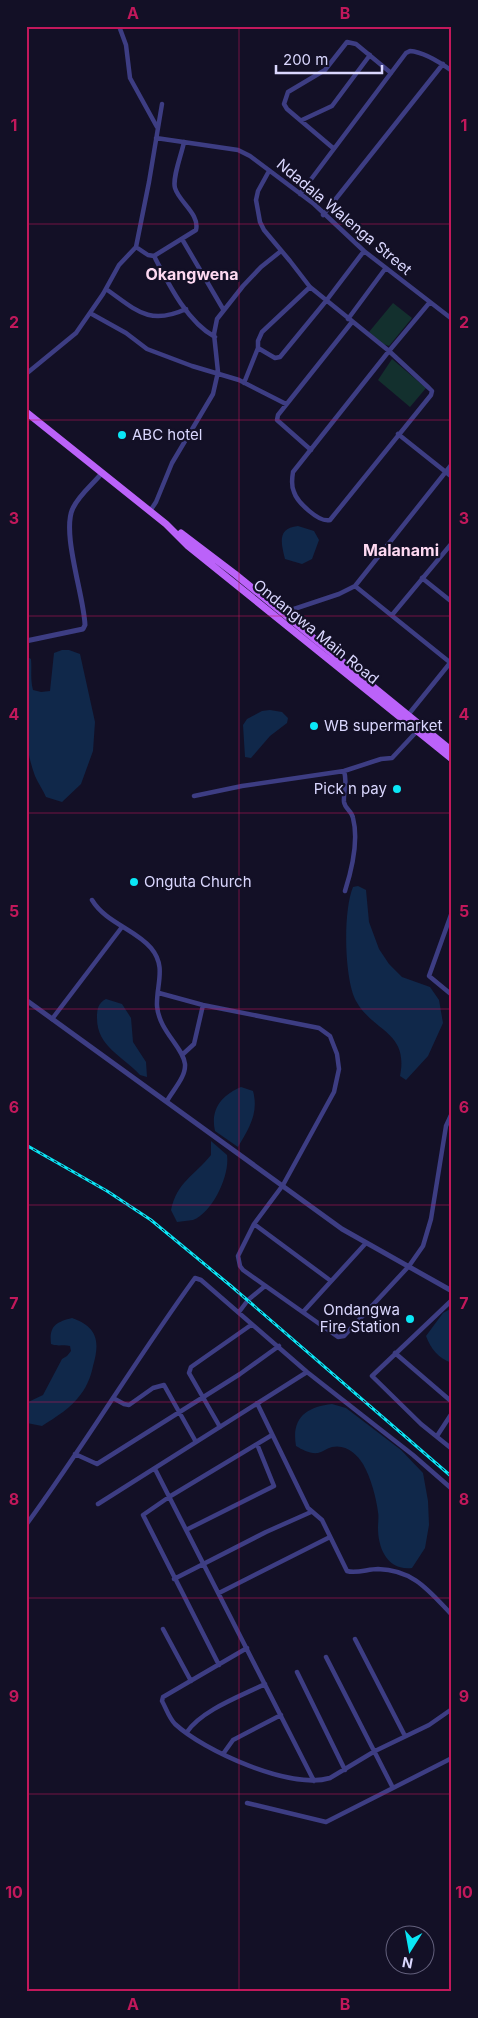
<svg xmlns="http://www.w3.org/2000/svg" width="478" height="2018" font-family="Inter,sans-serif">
<rect width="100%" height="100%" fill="#131026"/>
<path fill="#13302e" d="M393,303l19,15 -23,28 -6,-2 -14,-12z
M392,359l34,29 -16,19 -32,-27z"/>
<path fill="#10284a" d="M298,526l16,5 5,9 -7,19 -10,5 -17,-5c-4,-16 -8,-31 13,-33z
M62,650h7l11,4 15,68 -2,29 -12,33 -19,18 -16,-5c-3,-7 -8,-14 -11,-21 -14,-37 -9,-80 -9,-120l5,3c1,11 -1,20 2,31l8,2 9,-1 4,-38z
M270,710l12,2 6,6 -1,5 -17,13 -19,22 -6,-1 -2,-32 4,-6 15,-8z
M358,886l8,4 3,32 10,27 10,15 13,13 28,10 9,13 4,23 -15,33 -22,24 -6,-4c9,-45 -27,-44 -44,-75 -12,-23 -13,-90 -3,-114z
M106,999l16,5 9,14 2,24 13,20 1,15 -7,-2c-17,-19 -43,-28 -43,-57 0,-9 1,-15 9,-19z
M241,1087l12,4c6,22 -4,37 -15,56l-23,-16c-5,-22 7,-36 26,-44z
M211,1141l16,14c3,20 -14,57 -34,65 -5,1 -11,1 -16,2l-6,-12c6,-28 23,-34 40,-55z
M452,1308v55c-14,-5 -21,-14 -26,-27l17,-23z
M72,1318c26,9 28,24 21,48 -2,10 -6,20 -12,28 -10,14 -25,23 -39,32l-15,-3 -1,-20 17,-8 19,-36 5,-3 4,-5 -1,-5c-7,-2 -11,1 -19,-2 -2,-18 5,-22 21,-26z
M332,1404l14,4 55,42 22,23 5,28 1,24 -4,23 -13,20c-24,3 -34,-19 -34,-40 0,-6 1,-11 0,-16 -2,-15 -7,-34 -15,-48 -6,-10 -17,-20 -31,-17 -5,1 -9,5 -14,6 -8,1 -15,-3 -22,-7 -5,-29 11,-39 36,-42z"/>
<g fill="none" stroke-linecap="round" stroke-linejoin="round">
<path stroke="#3d3d83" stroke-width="4.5" d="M119,26l7,19 4,33 27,49
M302,120l30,-14 38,-51
M156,138l82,12 12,6 64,48 50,47 88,68
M333,148l-46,-39 -3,-5 4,-12 37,-22 22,-28 9,2 35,29
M269,171l-11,20 -2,9 4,22 4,8 26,31 20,26 79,64 41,-49
M300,194l106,-141 4,-2c14,1 31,12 42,20
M323,215l120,-151
M182,239l41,70
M136,247l12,8 6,1 42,-26c4,-16 -17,-28 -21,-42 -3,-10 7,-35 9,-46
M154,256c14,27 33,66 61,81
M106,289c30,21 43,37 80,20
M90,313l36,20 21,16 45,17 47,14 47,24
M348,319l37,-50
M258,348l17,10 5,-1 46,-56 38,-50
M389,351l40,37 3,3 -1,4 -101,125c-11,3 -33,-18 -36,-28 -3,-6 -2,-14 -1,-20z
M26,374l50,-41 27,-39 16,-29 17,-18 13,-65 13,-78
M244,383l14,-35v-7l4,-9 48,-45
M398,434l54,43
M311,450l-34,-30 1,-5 74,-93
M150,511l6,-9 16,-39 41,-69 5,-22 -4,-38 3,-15 26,-33 18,-19 20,-16
M422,578l30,24
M355,586l97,78
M282,613l57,-19 16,-8 97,-122
M392,615l60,-72
M408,715l42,-52
M344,771c4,13 -1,19 0,31 1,7 8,9 9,16 6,23 -1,51 -8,73
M194,796l48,-10 102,-15 37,-12 11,-1 27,-29
M92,900c14,23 43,29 59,48 16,19 5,37 6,58 2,25 26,41 28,58 1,13 -12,26 -18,37
M452,912l-23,64 23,19
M159,993l44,12 116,23 11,8 7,18 2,15 -5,23 -51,93 -29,39 -16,32 2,10 3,4 95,67 6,-1 65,-70 14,-20 8,-27 15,-93 6,-13
M52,1019l70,-92
M182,1055l12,-11 9,-39
M254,1224l77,57
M452,1300l-80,76 49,48 31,25
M239,1312l9,-12 17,-14
M303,1312l63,-69
M395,1353l57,49
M113,1398l11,6 5,1 24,-17 11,-3 32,57
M257,1403l51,105 14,12 25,51c9,3 21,-2 31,-2 36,1 51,22 74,46
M220,1427l-31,-54 2,-6 60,-42
M437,1436l15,-23
M75,1454l22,10 143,-90 39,-28
M155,1469l159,312
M98,1504l209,-132
M26,1525c59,-80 110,-166 169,-247l6,2 106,92 106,83 39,34
M186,1530l88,-44 -17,-42
M174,1579l92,-47 45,-20
M219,1593l111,-56
M163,1629l28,52
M355,1639l50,97
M247,1648l-84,49 -1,4c4,7 7,17 13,23 29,27 116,66 155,54l45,-27 54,-26 23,-16
M326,1657l67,131 59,-30
M219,1665l-76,-150 26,-18 103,-62
M297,1672l48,98
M187,1732c15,-22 54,-36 78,-48
M223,1754l10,-14 48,-25
M247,1803l79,19 67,-34"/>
<path stroke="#3d3d83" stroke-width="5" d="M26,641l57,-12 2,-4c-1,-29 -24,-93 -12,-117 6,-13 20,-24 29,-35
M26,1000l316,229 110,62"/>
<path stroke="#bb62f9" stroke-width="7" d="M26,412l140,112 22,22 264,213
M181,533l54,41 217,177"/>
<g stroke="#0ae7f6" stroke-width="3">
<path id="rail" d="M26,1145l81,46 44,29 80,66 221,191"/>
</g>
<use href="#rail" stroke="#131026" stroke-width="1" stroke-dasharray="4" stroke-linecap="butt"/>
</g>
<path fill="none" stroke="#c2185b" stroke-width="1" stroke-opacity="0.55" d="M239,26v1966M26,224h426M26,420h426M26,616h426M26,813h426M26,1009h426M26,1205h426M26,1402h426M26,1598h426M26,1794h426"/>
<g fill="#0ae7f6" stroke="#131026" stroke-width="2">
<circle cx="122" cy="435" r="5"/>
<circle cx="314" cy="726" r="5"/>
<circle cx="397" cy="789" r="5"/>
<circle cx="134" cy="882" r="5"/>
<circle cx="410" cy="1319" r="5"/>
</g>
<g text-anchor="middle" stroke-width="4.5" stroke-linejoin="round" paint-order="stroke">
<g font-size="15" fill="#dad7fe" stroke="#131026">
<text transform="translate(344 217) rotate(40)" y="5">Ndadala Walenga Street</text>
<text transform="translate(316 632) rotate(39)" y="5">Ondangwa Main Road</text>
</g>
<g font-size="15" fill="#dad7fe" stroke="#131026" text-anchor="start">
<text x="132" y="440">ABC hotel</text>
<text x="324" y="731">WB supermarket</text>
<text x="387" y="794" text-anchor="end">Pick n pay</text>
<text x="144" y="887">Onguta Church</text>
<text x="400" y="1315" text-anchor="end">Ondangwa<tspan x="400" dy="17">Fire Station</tspan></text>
</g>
<g font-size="16" font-weight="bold" fill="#fed9f1" stroke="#131026">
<text x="192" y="280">Okangwena</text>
<text x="401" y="556">Malanami</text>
</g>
</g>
<rect width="478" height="2018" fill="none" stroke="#131026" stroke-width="55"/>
<g transform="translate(410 1950) rotate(191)"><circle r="24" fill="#131026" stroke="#63607c"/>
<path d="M0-4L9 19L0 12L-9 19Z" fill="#0ae7f6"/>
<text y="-8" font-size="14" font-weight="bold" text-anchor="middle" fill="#dad7fe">N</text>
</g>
<path d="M276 65v8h106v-8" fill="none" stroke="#dad7fe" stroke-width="2.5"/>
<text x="283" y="65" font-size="15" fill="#dad7fe" stroke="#131026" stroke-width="4" paint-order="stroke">200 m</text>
<rect x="28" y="28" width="422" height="1962" fill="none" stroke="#c2185b" stroke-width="2"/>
<g font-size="16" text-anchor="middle" font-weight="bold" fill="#c2185b">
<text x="133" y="19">A</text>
<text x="345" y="19">B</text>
<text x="14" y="131">1</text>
<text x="464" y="131">1</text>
<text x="14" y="328">2</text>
<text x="464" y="328">2</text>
<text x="14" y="524">3</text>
<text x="464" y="524">3</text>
<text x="14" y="720">4</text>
<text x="464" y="720">4</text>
<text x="14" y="917">5</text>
<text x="464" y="917">5</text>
<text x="14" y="1113">6</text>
<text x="464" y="1113">6</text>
<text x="14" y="1309">7</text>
<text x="464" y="1309">7</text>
<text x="14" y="1505">8</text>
<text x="464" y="1505">8</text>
<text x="14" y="1702">9</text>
<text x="464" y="1702">9</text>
<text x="14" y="1898">10</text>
<text x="464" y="1898">10</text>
<text x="133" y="2010">A</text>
<text x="345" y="2010">B</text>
</g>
</svg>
